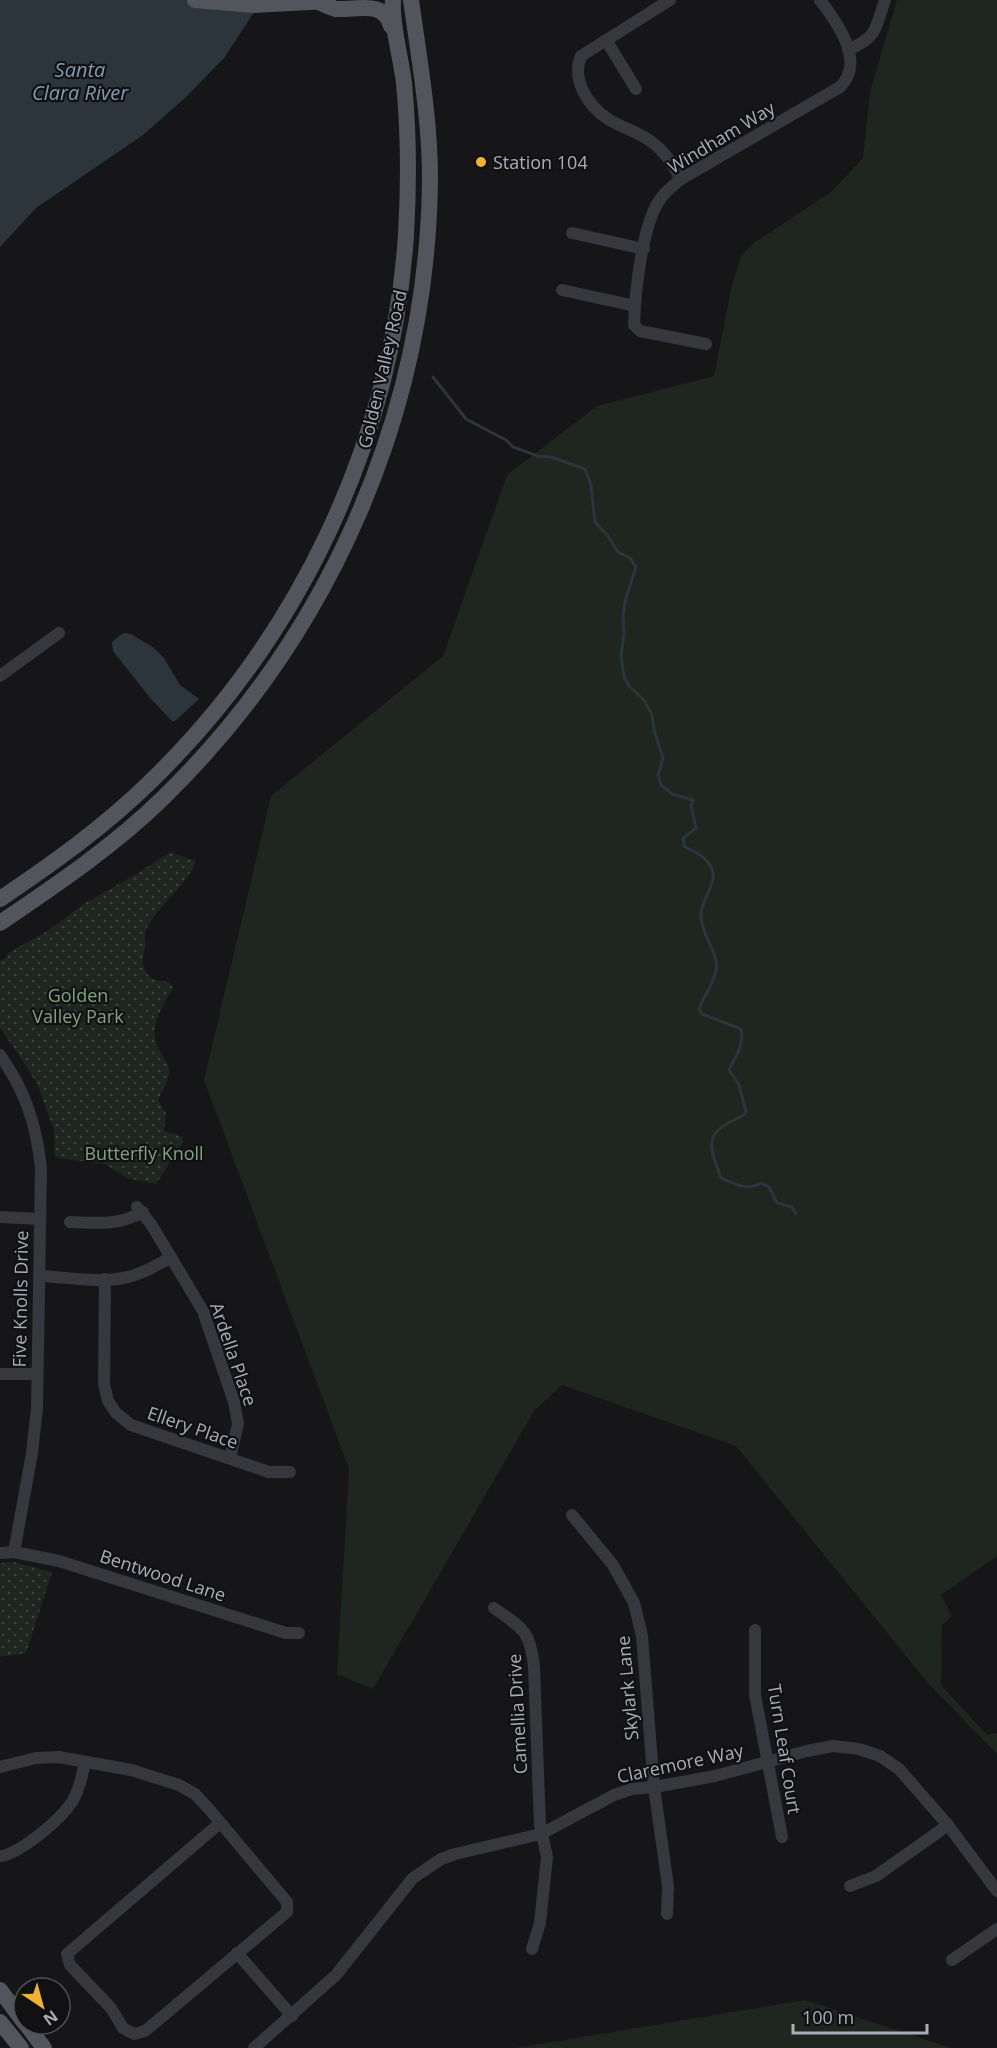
<svg xmlns="http://www.w3.org/2000/svg" width="997" height="2048" font-family="'Open Sans',sans-serif">
	<defs>
		<pattern id="park-dots" width="8" height="8" patternUnits="userSpaceOnUse" patternTransform="scale(1.5)"><rect width="8" height="8" fill="#1e261f"/><path d="M2 2h.1M6 6h.1" fill="none" stroke="#3c433d" stroke-width="1.8" stroke-linecap="round"/></pattern>
	</defs>
	<rect width="100%" height="100%" fill="#161618"/>
	<g fill="#1e261f">
		<polygon points="897,0 997,0 997,1556 941,1595 952,1616 942,1625 941,1685 987,1735 997,1733 997,1754 927,1682 736,1446 562,1385 534,1411 373,1689 337,1674 349,1469 204,1080 271,796 443,656 507,475 597,406 714,376 732,285 741,256 754,243 831,192 863,158 870,92"/>
		<polygon points="805,2000 951,2048 516,2048"/>
	</g>
	<g fill="url(#park-dots)">
		<path d="M170,852L196,861C190,882 156,907 146,930C143,936 147,942 145,948C141,961 142,974 156,980C161,981 165,981 170,983L173,988C161,1009 146,1029 161,1053C165,1059 171,1067 169,1074C168,1083 161,1092 158,1100L166,1113L164,1131L179,1135L183,1138V1142L156,1184L127,1178L105,1164L57,1158L55,1157L54,1130L38,1086L25,1064L0,1028V961L6,958L8,953L49,930L85,903L135,875Z"/>
		<polygon points="14,1562 52,1572 26,1653 0,1657 0,1563"/>
	</g>
	<g fill="#2c353c">
		<polygon points="0,0 262,0 224,58 186,97 143,135 36,208 0,247"/>
		<polygon points="125,633 131,634 154,648 164,658 180,685 199,699 175,721 172,721 151,699 113,651 112,642 120,635"/>
	</g>
	<g fill="none" stroke-linecap="round" stroke-linejoin="round">
		<path stroke="#2c353c" stroke-width="3" d="M433,377L466,419L506,440L513,447L538,456L551,457L585,469L591,485L595,522L608,536L618,552L630,558L636,567L625,601L623,617L624,634L621,656L624,677L629,686L644,700L652,715L654,730L663,758L658,775L661,785L672,794L693,800L691,806L696,828L683,838L684,846C690,850 698,853 704,858C727,878 699,897 701,918C702,936 720,955 716,971C713,985 704,995 699,1009L702,1014L741,1029C745,1043 735,1058 729,1070L739,1085L746,1112C742,1118 737,1118 730,1122C702,1136 712,1153 721,1178C734,1184 748,1191 761,1183L769,1187L777,1203L792,1207L796,1214"/>
		<g stroke="#37383d" stroke-width="12">
			<path d="M670,0L581,56C571,79 588,106 608,119C622,128 639,132 653,143C665,152 673,165 681,179"/>
			<polyline points="606,40 636,89"/>
			<path d="M848,50C878,37 875,29 885,0"/>
			<polyline points="572,233 644,249"/>
			<polyline points="562,290 635,306"/>
			<path d="M706,344L640,331L634,325C635,293 642,223 661,198C666,191 674,185 681,179L840,87C866,62 837,22 820,0"/>
			<polyline points="0,676 59,633"/>
			<path d="M0,1055C26,1092 36,1124 41,1168L37,1408L32,1453L14,1552"/>
			<polyline points="137,1207 151,1224 203,1311 234,1402 238,1424 230,1458"/>
			<polyline points="0,1217 40,1219"/>
			<path d="M70,1222C99,1223 117,1226 143,1212"/>
			<path d="M39,1276C66,1277 97,1283 123,1278C140,1275 155,1266 170,1258"/>
			<polyline points="105,1279 104,1384 108,1401 116,1413 131,1425 269,1472 290,1472"/>
			<polyline points="0,1374 37,1374"/>
			<polyline points="572,1515 613,1565 634,1603 642,1636 654,1787 668,1886 667,1914"/>
			<polyline points="0,1553 14,1552 59,1561 286,1633 299,1633"/>
			<path d="M494,1608C523,1629 530,1630 534,1667L540,1825L547,1857L540,1923L532,1949"/>
			<polyline points="755,1630 755,1695 782,1837"/>
			<polyline points="0,1767 36,1758 59,1757 131,1770 179,1785 195,1794 209,1809 287,1902 287,1912 145,2031 134,2034 123,2028 111,2008 70,1965 67,1954 220,1823"/>
			<path d="M2,1856C23,1851 60,1820 72,1802C79,1790 82,1776 85,1762"/>
			<polyline points="850,1886 876,1876 948,1825"/>
			<polyline points="237,1953 292,2016"/>
			<polyline points="952,1960 997,1929"/>
			<polyline points="254,2048 336,1975 413,1878 441,1859 455,1854 541,1834 614,1795 632,1789 654,1787 715,1776 807,1751 833,1746 859,1749 880,1756 899,1769 948,1825 997,1891"/>
		</g>
		<g stroke="#53555c" stroke-width="16">
			<polyline points="195,0 253,5 328,1"/>
			<path d="M318,2C324,4 330,8 336,9C359,10 384,0 391,26"/>
			<path d="M0,899C52,864 104,827 149,783C298,639 392,443 406,235C409,183 409,135 404,83C401,58 391,24 393,0"/>
			<path d="M0,923C56,885 114,846 163,798C330,635 428,412 430,178C430,119 419,58 411,0"/>
			<polyline points="0,1990 24,2022"/>
			<polyline points="0,2022 21,2048"/>
			<polyline points="26,2024 44,2048"/>
		</g>
	</g>
	<circle fill="#f2b134" stroke="#111113" stroke-width="2" cx="481" cy="162" r="6"/>
	<g text-anchor="middle" dominant-baseline="central" stroke-width="4.5" stroke-linejoin="round" paint-order="stroke">
		<g font-size="18" fill="#a8adb8" stroke="#111113">
			<text transform="translate(721 137) rotate(-31)">Windham Way</text>
			<text transform="translate(382 369) rotate(-77)">Golden Valley Road</text>
			<text transform="translate(20 1299) rotate(-89)">Five Knolls Drive</text>
			<text transform="translate(234 1354) rotate(71)">Ardella Place</text>
			<text transform="translate(193 1427) rotate(19)">Ellery Place</text>
			<text transform="translate(163 1575) rotate(18)">Bentwood Lane</text>
			<text transform="translate(627 1688) rotate(-95)">Skylark Lane</text>
			<text transform="translate(517 1714) rotate(-93)">Camellia Drive</text>
			<text transform="translate(785 1749) rotate(81)">Turn Leaf Court</text>
			<text transform="translate(680 1763) rotate(-12)">Claremore Way</text>
		</g>
		<g font-size="18" fill="#a8adb8" stroke="#111113" text-anchor="start">
			<text x="493" y="162">Station 104</text>
		</g>
		<g font-size="18" fill="#7fa381" stroke="#111113">
			<text x="78" y="995">Golden<tspan x="78" dy="21">Valley Park</tspan></text>
			<text x="144" y="1153">Butterfly Knoll</text>
		</g>
		<g font-size="20" font-style="italic" fill="#7f9bb3" stroke="#111113">
			<text x="80" y="69">Santa<tspan x="80" dy="23">Clara River</tspan></text>
		</g>
	</g>
	<g transform="translate(42 2006) rotate(144)"><circle r="28" fill="#111113" stroke="#4d4f55" stroke-width="1.5"/>
	<path d="M0-4.5L10 22L0 15L-10 22Z" fill="#f2b134"/>
	<text y="-9" font-size="16" font-weight="bold" text-anchor="middle" fill="#a8adb8">N</text>
	</g>
	<path d="M793 2024v9h134v-9" fill="none" stroke="#a8adb8" stroke-width="3"/>
	<text x="802" y="2024" font-size="18" fill="#a8adb8" stroke="#111113" stroke-width="4.5" paint-order="stroke">100 m</text>
</svg>
